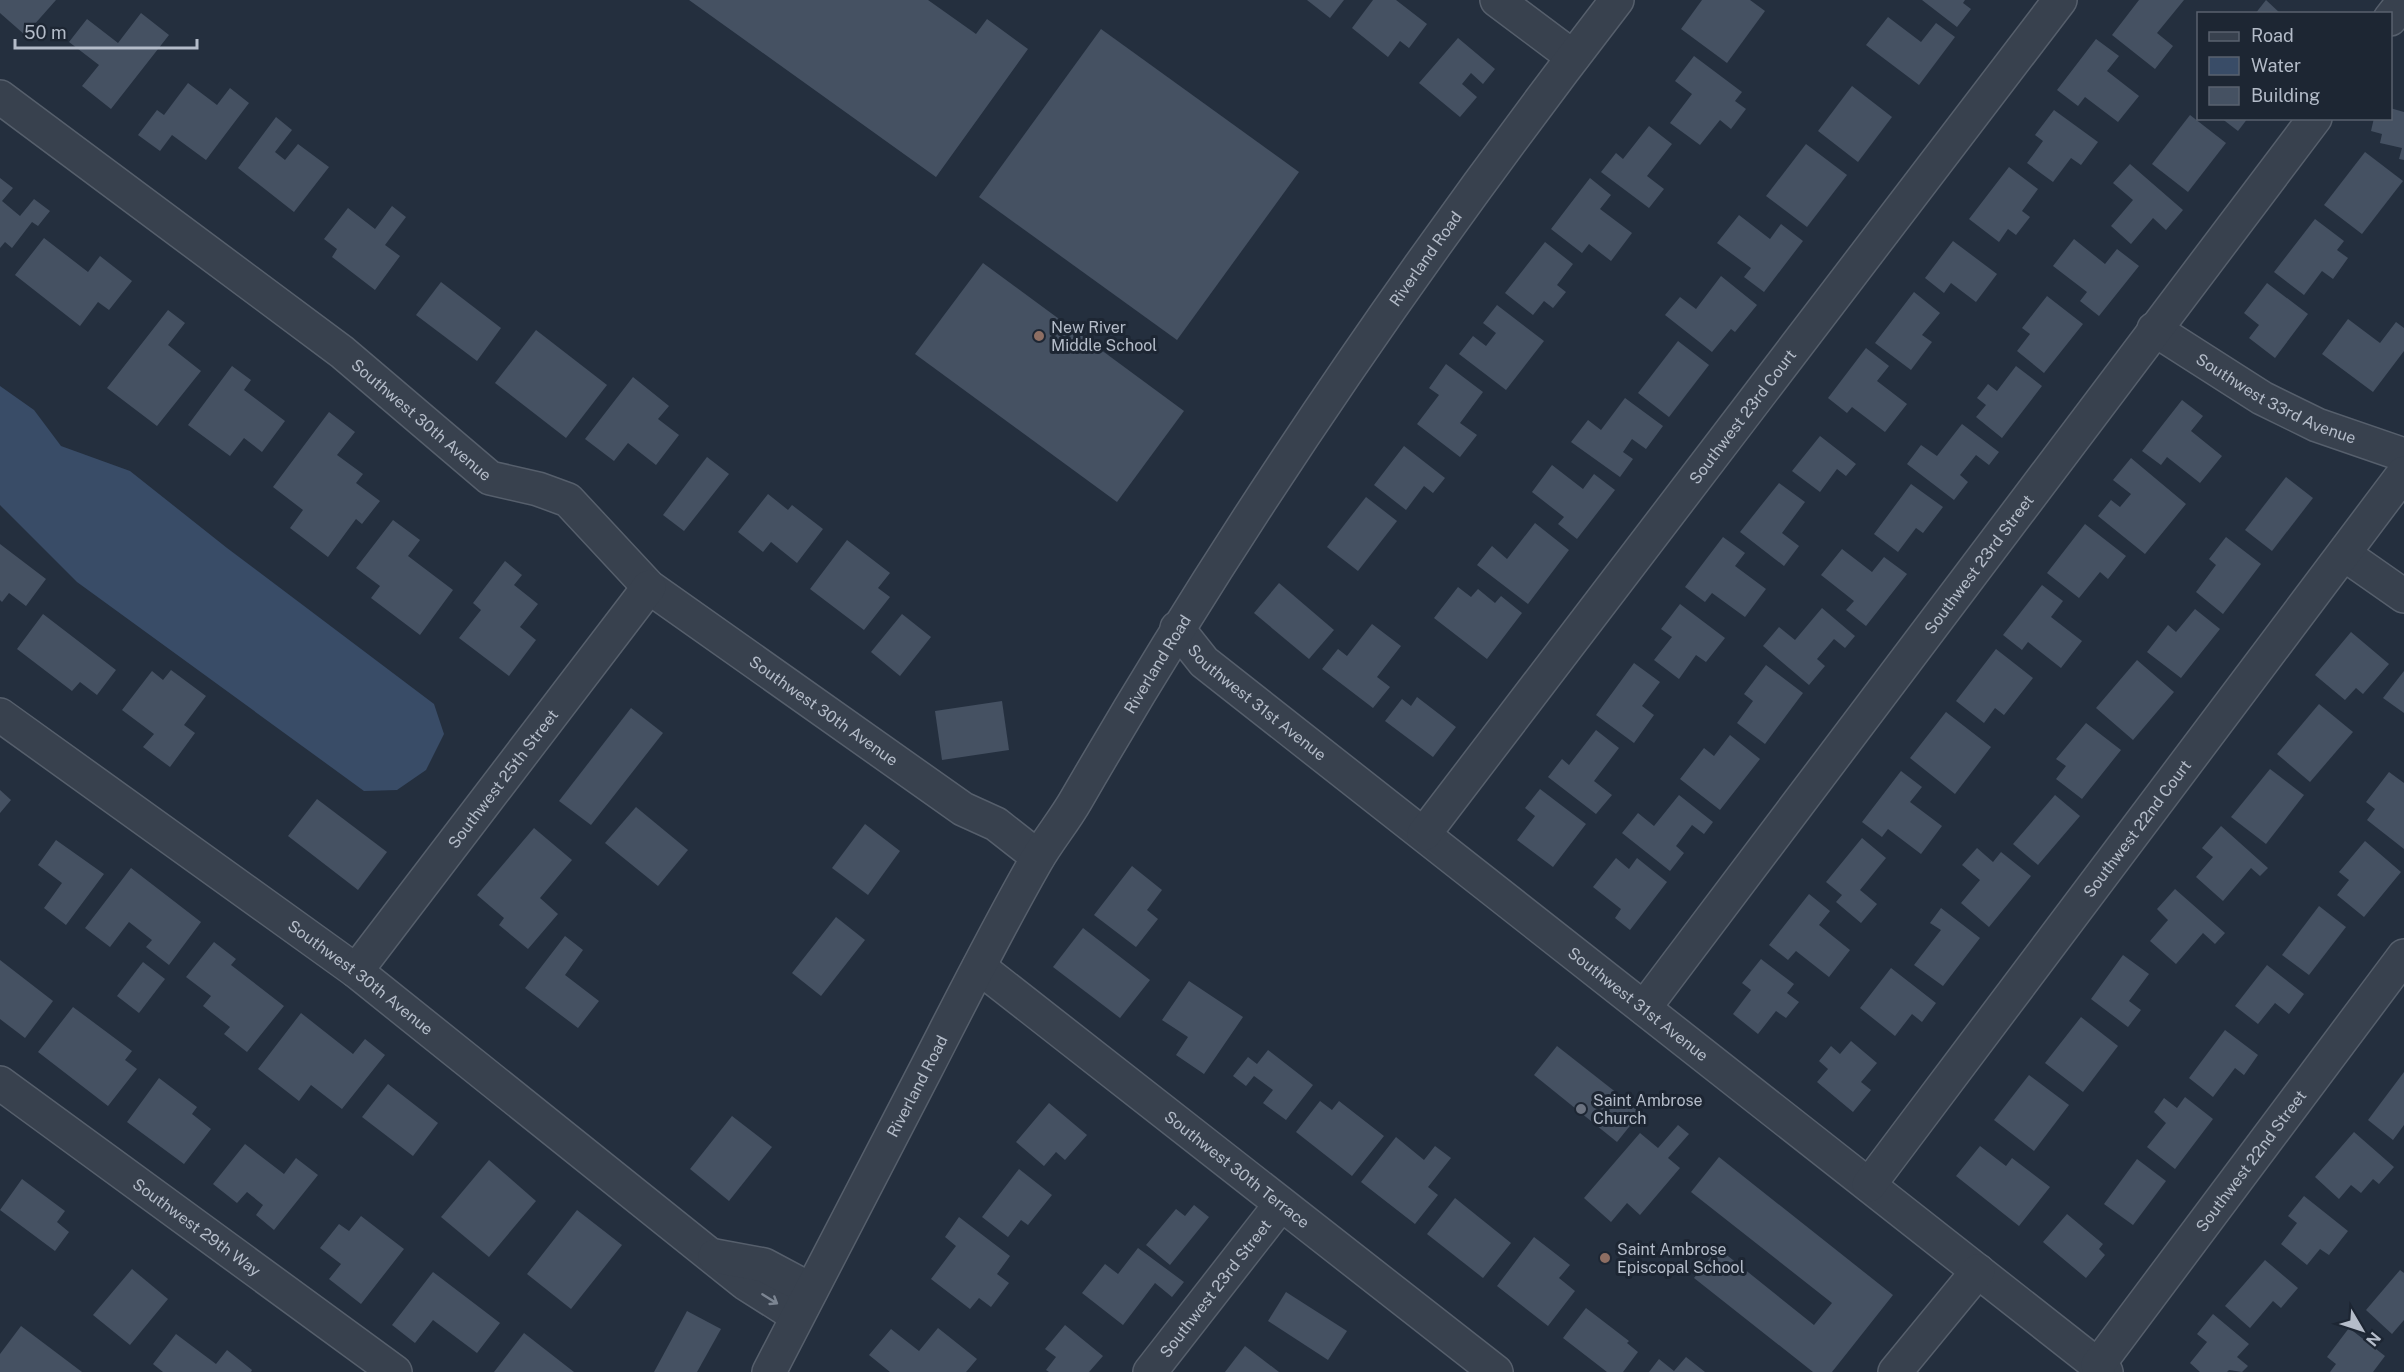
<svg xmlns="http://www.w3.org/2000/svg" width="2404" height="1372" font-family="'Public Sans',sans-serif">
	<rect width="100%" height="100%" fill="#242f3e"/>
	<polygon fill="#394c67" points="0,386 34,410 61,446 130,471 227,548 434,704 444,734 426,770 397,790 364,791 77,582 0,505"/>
	<g fill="#455162">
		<polygon points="0,0 56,0 25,35 0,13"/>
		<polygon points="689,0 928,0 976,34 987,19 1028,49 936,177"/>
		<polygon points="1307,0 1344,0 1330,18"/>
		<polygon points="1373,0 1396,0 1427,24 1409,48 1400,41 1388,57 1352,28"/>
		<polygon points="1702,0 1750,0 1765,11 1727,63 1681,29"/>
		<polygon points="1922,0 1965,0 1963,3 1971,9 1957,27"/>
		<polygon points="2139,0 2184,0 2157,33 2173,46 2155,69 2112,35"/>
		<polygon points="2266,0 2281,14 2255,14"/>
		<polygon points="141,13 169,35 111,109 82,86 99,65 69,42 87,19 118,43"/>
		<polygon points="1888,17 1921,42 1936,23 1955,37 1919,85 1866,45"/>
		<polygon points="1101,29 1299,172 1177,340 979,197"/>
		<polygon points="1458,38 1495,69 1483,84 1471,73 1462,84 1477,97 1460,117 1419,83"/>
		<polygon points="2096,39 2119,56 2107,71 2139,96 2118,122 2085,97 2078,106 2057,90"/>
		<polygon points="1694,56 1742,92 1735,101 1746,109 1731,129 1720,120 1700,145 1670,123 1692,94 1675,81"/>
		<polygon points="188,83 217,105 230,88 249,103 206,160 172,135 160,151 138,135 157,110 164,115"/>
		<polygon points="1852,86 1892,117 1858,162 1818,131"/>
		<polygon points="2390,108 2404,112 2404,160 2399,159 2402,148 2380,143 2382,134 2371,131 2374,118 2390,118"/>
		<polygon points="2054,110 2098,142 2081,165 2071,158 2053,182 2027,163 2043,141 2035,135"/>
		<polygon points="2190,115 2226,143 2188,192 2152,164"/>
		<polygon points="276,117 292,130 275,152 285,160 298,144 329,167 294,212 238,168"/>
		<polygon points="2221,118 2248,118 2238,131"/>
		<polygon points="1649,126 1672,144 1647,176 1664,189 1649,208 1601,172 1616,153 1623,159"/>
		<polygon points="1806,144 1847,175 1807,227 1766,196"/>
		<polygon points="2365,152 2403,181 2362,234 2324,205"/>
		<polygon points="2130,164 2183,210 2166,230 2153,218 2131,244 2111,226 2133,200 2113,183"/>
		<polygon points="2009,167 2038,189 2022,211 2030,217 2016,235 2008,229 1999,242 1969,219"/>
		<polygon points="0,178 13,188 2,201 20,216 34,199 50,211 38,226 32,222 12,248 5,242 0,248"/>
		<polygon points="1590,178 1611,195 1600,209 1632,233 1611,261 1589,244 1582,253 1551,229"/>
		<polygon points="392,206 406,217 385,245 400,256 375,290 332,257 337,249 324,239 348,208 375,229"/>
		<polygon points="1739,215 1770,239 1781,224 1803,241 1764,292 1744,277 1751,268 1717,243"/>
		<polygon points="2315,219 2344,241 2337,250 2348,258 2333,279 2322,271 2304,295 2274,272"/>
		<polygon points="44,238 88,272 100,256 132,281 109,310 98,302 80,326 15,275"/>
		<polygon points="2074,239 2105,264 2117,249 2139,266 2099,316 2080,301 2087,292 2053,266"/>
		<polygon points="1953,241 1997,274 1976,302 1951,283 1944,293 1925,278"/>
		<polygon points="1545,242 1573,264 1557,285 1566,292 1553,308 1544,301 1533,315 1505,293"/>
		<polygon points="983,263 1184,411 1117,502 915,354"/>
		<polygon points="1721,276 1757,305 1735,332 1731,329 1712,352 1665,315 1680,297 1696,309"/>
		<polygon points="441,282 501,328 477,361 416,315"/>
		<polygon points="2267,283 2308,314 2275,358 2249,338 2259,325 2244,313"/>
		<polygon points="1914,292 1940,313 1922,335 1932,342 1911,370 1875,343"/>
		<polygon points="2047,296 2083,324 2044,373 2017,351 2030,334 2022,328"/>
		<polygon points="1497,305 1544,341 1506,390 1459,354 1473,336 1486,346 1496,333 1483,323"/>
		<polygon points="168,310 185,323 168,345 201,371 157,426 107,388"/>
		<polygon points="2348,319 2380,343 2396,322 2404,328 2404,351 2373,392 2322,354"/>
		<polygon points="536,330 607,385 566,438 495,383"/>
		<polygon points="1678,341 1709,365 1669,417 1638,393"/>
		<polygon points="1866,348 1889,366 1877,381 1907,404 1885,432 1852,407 1847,413 1828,398"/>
		<polygon points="1446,364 1483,392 1460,423 1477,435 1460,457 1417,424 1439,395 1429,388"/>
		<polygon points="232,366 251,380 244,390 285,421 262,452 244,438 230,456 188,425"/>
		<polygon points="2016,366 2042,386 2002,438 1976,417 1986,405 1977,398 1988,384 1997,391"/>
		<polygon points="633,377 669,406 658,419 679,435 656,465 628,443 614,461 585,439"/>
		<polygon points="1625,398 1663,426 1646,449 1632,439 1623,452 1633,459 1620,477 1571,442 1588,420 1601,430"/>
		<polygon points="2182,400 2203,416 2191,431 2222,456 2200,483 2167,457 2161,465 2142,451"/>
		<polygon points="329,412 355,432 337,455 363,474 356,483 380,501 362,524 356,519 328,557 290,528 303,510 273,487"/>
		<polygon points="1962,424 1999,452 1989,465 1976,455 1960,475 1968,482 1954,500 1907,464 1921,445 1937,456"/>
		<polygon points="1820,436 1856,464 1846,476 1837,469 1820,492 1792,471"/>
		<polygon points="1404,446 1445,478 1433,493 1424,486 1406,510 1374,485"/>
		<polygon points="707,457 729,474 684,531 663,515"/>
		<polygon points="2131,458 2186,504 2145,554 2098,516 2111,500 2120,507 2131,494 2113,480"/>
		<polygon points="1552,465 1583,489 1594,474 1615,490 1577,539 1558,524 1564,517 1532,492"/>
		<polygon points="2286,477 2313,498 2272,551 2245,530"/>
		<polygon points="1779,483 1805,502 1782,533 1799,546 1784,566 1740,532"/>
		<polygon points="1911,484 1943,507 1923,533 1916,528 1898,552 1874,534"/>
		<polygon points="768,494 788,510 792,505 823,529 797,563 771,542 763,552 738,532"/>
		<polygon points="1366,497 1397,521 1358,571 1327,547"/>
		<polygon points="393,520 420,540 408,556 453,590 420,635 371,598 380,586 356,568"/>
		<polygon points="1535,523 1569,550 1528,604 1477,565 1492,546 1507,559"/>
		<polygon points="2085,524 2126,556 2108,579 2100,572 2079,598 2047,573"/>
		<polygon points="1723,537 1745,553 1735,566 1766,589 1745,617 1712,593 1705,602 1685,587"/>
		<polygon points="2226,537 2261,564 2223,614 2196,592 2216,565 2209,559"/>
		<polygon points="847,540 890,573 878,588 890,597 864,630 810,589"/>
		<polygon points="0,544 46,579 26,606 9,593 2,602 0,600"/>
		<polygon points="1842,549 1872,572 1884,557 1907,574 1866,626 1846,610 1854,601 1821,575"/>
		<polygon points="505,561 522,575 514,585 538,604 520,627 536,640 509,676 459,638 481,610 473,603"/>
		<polygon points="1279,583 1334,630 1309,659 1254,613"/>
		<polygon points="2042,585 2063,601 2051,617 2082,641 2061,668 2028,642 2022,650 2003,635"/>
		<polygon points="1458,587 1471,597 1478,589 1495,603 1501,596 1522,613 1487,659 1434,618"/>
		<polygon points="1680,604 1725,638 1706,662 1696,655 1679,679 1654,660 1672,637 1661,629"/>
		<polygon points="1822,608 1855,636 1845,648 1834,639 1817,659 1825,666 1809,685 1763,646 1779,627 1795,640"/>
		<polygon points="2195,609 2220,629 2181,678 2147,652 2168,625 2176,632"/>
		<polygon points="43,614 116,670 97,695 80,682 72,691 17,649"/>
		<polygon points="902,614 931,637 900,676 871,652"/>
		<polygon points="1372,624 1401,646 1377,677 1390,687 1373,708 1322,669 1338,649 1347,656"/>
		<polygon points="2351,632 2389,664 2363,694 2356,688 2345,700 2315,675"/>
		<polygon points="1996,649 2033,678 2004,715 1995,708 1984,723 1956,701"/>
		<polygon points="2137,660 2174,692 2133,740 2096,708"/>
		<polygon points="1634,663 1660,682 1642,706 1654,715 1634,743 1596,715"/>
		<polygon points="1766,665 1803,693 1765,744 1737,723 1753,701 1744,694"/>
		<polygon points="171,670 206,696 184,725 195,733 170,767 143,747 154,734 122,710 152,671 163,680"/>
		<polygon points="2404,671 2404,713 2383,698"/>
		<polygon points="1417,697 1456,727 1433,757 1385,721 1402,699 1411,706"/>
		<polygon points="1002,701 1009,750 942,760 935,711"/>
		<polygon points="2319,704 2353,732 2310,782 2277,754"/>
		<polygon points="631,708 663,733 591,825 559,801"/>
		<polygon points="1946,712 1991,747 1955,794 1910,758"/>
		<polygon points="2086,723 2121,750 2082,799 2056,779 2066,766 2056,759"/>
		<polygon points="1596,730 1619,748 1594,781 1612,795 1596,814 1548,777 1562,759 1569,765"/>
		<polygon points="1730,735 1760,759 1720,810 1680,779 1704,748 1714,756"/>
		<polygon points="2270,769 2304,795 2266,844 2231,817"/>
		<polygon points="1901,771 1922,787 1910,802 1942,826 1921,854 1888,829 1882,837 1862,822"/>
		<polygon points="2389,772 2404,783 2404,849 2367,820 2375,809 2366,802"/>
		<polygon points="1540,789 1586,824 1553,867 1517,840 1535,816 1525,808"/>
		<polygon points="0,790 11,800 0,813"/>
		<polygon points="1679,795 1713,822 1704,834 1692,825 1676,846 1684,853 1670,871 1622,833 1638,813 1654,826"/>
		<polygon points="2055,795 2080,816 2038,865 2013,844"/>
		<polygon points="317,799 387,852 358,890 288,836"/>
		<polygon points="636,807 688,850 658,886 605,843"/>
		<polygon points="865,824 900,851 868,895 832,868"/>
		<polygon points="2221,826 2268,868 2260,876 2251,868 2223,901 2196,877 2213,857 2202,848"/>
		<polygon points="534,828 572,860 540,898 558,914 528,949 499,925 504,918 477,895"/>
		<polygon points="1862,838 1886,858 1860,890 1877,904 1861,923 1836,902 1842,895 1826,882"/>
		<polygon points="56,840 104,874 66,925 44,908 62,883 38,865"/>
		<polygon points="2365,841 2401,872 2364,917 2337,895 2349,880 2339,872"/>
		<polygon points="1977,848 1993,862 2001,852 2031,876 1989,927 1961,903 1980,880 1962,865"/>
		<polygon points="1616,858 1629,869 1637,858 1667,882 1630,930 1615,918 1621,909 1593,887"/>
		<polygon points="1132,866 1162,890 1147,910 1158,919 1136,947 1094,915"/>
		<polygon points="131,868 201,922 169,965 146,947 152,940 129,922 110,947 85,928"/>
		<polygon points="2175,889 2225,933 2215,944 2203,933 2176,964 2150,941 2168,920 2157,909"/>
		<polygon points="1809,894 1830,911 1819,925 1850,950 1829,977 1796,951 1788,960 1769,945"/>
		<polygon points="2319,906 2346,927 2309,975 2282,955"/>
		<polygon points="1941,908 1980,938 1943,986 1914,965 1941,930 1930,923"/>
		<polygon points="836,917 865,940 821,996 792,973"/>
		<polygon points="1083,928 1150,980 1120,1018 1053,967"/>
		<polygon points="565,936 583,950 565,975 599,1001 578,1028 525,988"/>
		<polygon points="214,942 236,959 231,965 284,1006 247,1052 224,1034 230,1027 203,1006 211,996 186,977"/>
		<polygon points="2123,955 2149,974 2129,1001 2141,1010 2128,1027 2091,999"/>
		<polygon points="1761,959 1794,984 1787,993 1799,1002 1786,1018 1776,1011 1758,1034 1733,1014 1751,990 1742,983"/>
		<polygon points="0,960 53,1001 25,1038 0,1019"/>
		<polygon points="143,962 165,979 139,1013 117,996"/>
		<polygon points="2267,965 2304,994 2289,1014 2275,1003 2258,1024 2235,1006"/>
		<polygon points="1891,968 1936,1003 1922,1022 1912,1014 1895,1036 1860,1008"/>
		<polygon points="1189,981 1243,1017 1204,1074 1176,1055 1188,1037 1162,1020"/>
		<polygon points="73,1007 132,1051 125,1060 137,1069 108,1106 38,1052"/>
		<polygon points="301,1013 353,1054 365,1039 385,1055 342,1109 311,1085 299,1101 258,1069"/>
		<polygon points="2081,1017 2118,1046 2083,1092 2045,1063"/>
		<polygon points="2225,1030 2258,1055 2244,1075 2235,1068 2213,1097 2189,1078"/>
		<polygon points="1851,1041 1877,1063 1861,1082 1871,1090 1853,1112 1817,1082 1828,1069 1819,1061 1831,1046 1840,1054"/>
		<polygon points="1557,1046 1641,1112 1617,1142 1534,1075"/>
		<polygon points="1268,1050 1313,1085 1286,1120 1263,1103 1273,1090 1254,1076 1246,1086 1233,1076 1248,1057 1257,1064"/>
		<polygon points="2404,1072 2404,1125 2393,1140 2368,1120"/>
		<polygon points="2029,1075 2069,1105 2034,1151 1994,1120"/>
		<polygon points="159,1078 197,1107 192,1114 211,1129 184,1164 127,1122"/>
		<polygon points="388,1084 438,1123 413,1156 362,1117"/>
		<polygon points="2185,1097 2213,1119 2175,1169 2147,1147 2166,1123 2154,1112 2164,1098 2177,1108"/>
		<polygon points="1320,1101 1332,1110 1339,1101 1384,1136 1352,1176 1296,1132"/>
		<polygon points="1049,1103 1087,1135 1065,1160 1056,1152 1044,1166 1016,1142"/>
		<polygon points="732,1116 772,1147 729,1201 690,1169"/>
		<polygon points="1678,1125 1689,1134 1668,1158 1680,1168 1640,1215 1627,1203 1611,1222 1584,1198 1640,1133 1658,1148"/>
		<polygon points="2354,1132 2394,1167 2379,1184 2373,1179 2361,1193 2351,1185 2339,1199 2315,1177"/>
		<polygon points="1396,1137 1424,1160 1435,1146 1451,1158 1428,1187 1438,1195 1415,1224 1361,1182"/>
		<polygon points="245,1144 284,1174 296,1158 318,1175 274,1230 256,1215 263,1205 247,1192 237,1203 213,1184"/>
		<polygon points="1980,1146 2006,1166 2012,1158 2050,1187 2019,1226 1956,1176"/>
		<polygon points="1719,1157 1893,1295 1832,1372 1813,1372 1694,1278 1718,1248 1814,1325 1832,1303 1691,1192"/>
		<polygon points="2137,1159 2166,1181 2133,1225 2104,1204"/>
		<polygon points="489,1160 536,1201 489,1257 441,1217"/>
		<polygon points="1019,1169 1052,1195 1028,1225 1021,1220 1008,1237 982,1217"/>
		<polygon points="22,1179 65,1211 57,1222 69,1232 55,1251 0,1210"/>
		<polygon points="2304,1196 2348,1231 2329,1255 2320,1249 2307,1265 2281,1244 2297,1223 2288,1216"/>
		<polygon points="1455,1198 1511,1243 1483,1278 1427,1234"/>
		<polygon points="1194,1205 1209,1217 1170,1265 1146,1245 1176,1209 1185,1216"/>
		<polygon points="577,1210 622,1245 571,1309 527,1274"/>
		<polygon points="2067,1214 2103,1244 2099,1249 2105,1255 2086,1278 2043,1242"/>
		<polygon points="361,1216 404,1249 361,1304 329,1279 341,1264 320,1248 339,1224 349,1231"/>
		<polygon points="959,1217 1010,1256 997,1274 1009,1283 991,1307 979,1298 970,1309 931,1279 956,1246 945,1237"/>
		<polygon points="1534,1237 1570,1265 1559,1278 1575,1291 1548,1326 1497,1286"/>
		<polygon points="1138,1248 1184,1282 1172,1297 1155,1283 1123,1325 1082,1293 1105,1264 1118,1274"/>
		<polygon points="2265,1260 2298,1288 2281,1308 2273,1301 2250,1328 2225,1306"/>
		<polygon points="132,1269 168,1299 130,1345 93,1315"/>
		<polygon points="2400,1270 2404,1273 2404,1320 2392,1334 2366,1310"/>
		<polygon points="433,1272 500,1323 477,1353 433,1320 415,1343 392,1325"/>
		<polygon points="1286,1292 1347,1331 1328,1360 1268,1321"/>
		<polygon points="1586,1308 1629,1341 1627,1343 1638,1352 1623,1372 1607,1372 1563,1338"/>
		<polygon points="687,1311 721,1329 697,1372 654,1372"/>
		<polygon points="2213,1314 2249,1344 2237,1357 2248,1366 2242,1372 2229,1370 2227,1372 2200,1372 2190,1363 2207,1342 2197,1334"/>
		<polygon points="1065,1325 1103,1356 1089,1372 1049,1372 1046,1370 1056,1357 1045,1349"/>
		<polygon points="21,1326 82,1372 0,1372 0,1354"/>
		<polygon points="938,1328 977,1359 966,1372 890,1372 869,1355 891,1329 919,1351"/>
		<polygon points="2349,1328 2385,1356 2373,1372 2330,1372 2336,1364 2327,1357"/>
		<polygon points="524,1333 574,1372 494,1372"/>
		<polygon points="176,1334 216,1364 227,1350 252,1370 251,1372 163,1372 153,1364"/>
		<polygon points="1245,1346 1279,1372 1225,1372"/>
		<polygon points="1686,1357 1705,1372 1649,1372 1659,1359 1674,1371"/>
	</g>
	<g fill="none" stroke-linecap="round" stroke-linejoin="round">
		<g stroke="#565f6c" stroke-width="36">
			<g id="minor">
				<polyline points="1497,0 1573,57"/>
				<polyline points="2390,19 2404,1"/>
				<path id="s1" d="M0,97L342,352L490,478L538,489L568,500L649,587L963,809L996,824L1038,857"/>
				<path id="s2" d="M2154,329L2262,398L2317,425L2404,455"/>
				<polyline points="2344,554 2404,596"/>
				<path id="s3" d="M1177,628L1204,662L2106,1372"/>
				<path id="s4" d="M0,715L356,971L745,1283L797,1316"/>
				<path id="s5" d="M1424,834L2060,0"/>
				<path id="s6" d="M979,967L1496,1372"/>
				<path id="s7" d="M356,971L649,587"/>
				<path id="s8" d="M1644,1008L2315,118"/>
				<path id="s9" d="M0,1083L395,1372"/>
				<path id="s10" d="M1869,1185L2404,473"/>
				<polyline points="715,1256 764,1265 811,1290"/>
				<path id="s11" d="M2098,1365L2404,956"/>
				<path id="s12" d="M769,1372C821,1271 873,1170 926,1069C962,999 997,929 1036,861C1048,840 1064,821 1076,800C1238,520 1420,255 1617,0"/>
				<path id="s13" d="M1150,1372L1281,1204"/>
				<polyline points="1895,1372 1978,1271"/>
			</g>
		</g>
		<use href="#minor" stroke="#38414e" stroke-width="33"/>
	</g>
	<defs><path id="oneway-shaft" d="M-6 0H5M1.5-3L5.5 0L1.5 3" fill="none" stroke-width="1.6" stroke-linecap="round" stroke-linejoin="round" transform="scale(1.5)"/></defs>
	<use stroke="#7c8592" href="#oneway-shaft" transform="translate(770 1299) rotate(32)"/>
	<g fill="#8d6e63" stroke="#1d2633" stroke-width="2">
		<circle cx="1039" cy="336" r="6"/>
		<circle cx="1605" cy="1258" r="6"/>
	</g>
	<circle fill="#6b7280" stroke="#1d2633" stroke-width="2" cx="1581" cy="1109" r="6"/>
	<g text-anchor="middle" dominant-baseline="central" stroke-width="6" stroke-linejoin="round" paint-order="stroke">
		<g font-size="16" fill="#b4bcc9" stroke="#1d2633">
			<text stroke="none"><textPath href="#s12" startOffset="1294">Riverland Road</textPath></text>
			<text stroke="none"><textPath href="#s2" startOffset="141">Southwest 33rd Avenue</textPath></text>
			<text stroke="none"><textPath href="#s5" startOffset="525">Southwest 23rd Court</textPath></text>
			<text stroke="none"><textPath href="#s1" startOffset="531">Southwest 30th Avenue</textPath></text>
			<text stroke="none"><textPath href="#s8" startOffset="556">Southwest 23rd Street</textPath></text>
			<text stroke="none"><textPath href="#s12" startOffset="808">Riverland Road</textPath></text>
			<text stroke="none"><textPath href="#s3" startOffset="110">Southwest 31st Avenue</textPath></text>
			<text stroke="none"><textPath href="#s1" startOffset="1035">Southwest 30th Avenue</textPath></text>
			<text stroke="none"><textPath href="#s7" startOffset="242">Southwest 25th Street</textPath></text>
			<text stroke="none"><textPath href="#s10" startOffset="446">Southwest 22nd Court</textPath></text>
			<text stroke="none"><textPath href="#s4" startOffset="446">Southwest 30th Avenue</textPath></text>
			<text stroke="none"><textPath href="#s3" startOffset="596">Southwest 31st Avenue</textPath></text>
			<text stroke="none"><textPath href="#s12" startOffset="322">Riverland Road</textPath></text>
			<text stroke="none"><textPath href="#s11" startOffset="255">Southwest 22nd Street</textPath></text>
			<text stroke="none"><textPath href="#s6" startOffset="328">Southwest 30th Terrace</textPath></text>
			<text stroke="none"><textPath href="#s9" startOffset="244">Southwest 29th Way</textPath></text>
			<text stroke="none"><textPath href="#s13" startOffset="106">Southwest 23rd Street</textPath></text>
		</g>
		<g font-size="16" fill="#b4bcc9" stroke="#1d2633" text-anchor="start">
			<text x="1051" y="327">New River<tspan x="1051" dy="18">Middle School</tspan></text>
			<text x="1593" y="1100">Saint Ambrose<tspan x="1593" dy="18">Church</tspan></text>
			<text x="1617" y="1249">Saint Ambrose<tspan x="1617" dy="18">Episcopal School</tspan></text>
		</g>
	</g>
	<rect x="2197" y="12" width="195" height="108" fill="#1d2633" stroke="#59626f" stroke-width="1.5"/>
	<rect x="2209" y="32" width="30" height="9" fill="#38414e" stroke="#59626f" stroke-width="1.5"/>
	<text x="2251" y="42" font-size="18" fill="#b4bcc9">Road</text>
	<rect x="2209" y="57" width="30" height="18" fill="#394c67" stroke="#59626f" stroke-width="1.5"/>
	<text x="2251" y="72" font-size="18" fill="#b4bcc9">Water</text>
	<rect x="2209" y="87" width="30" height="18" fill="#455162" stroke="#59626f" stroke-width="1.5"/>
	<text x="2251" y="102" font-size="18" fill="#b4bcc9">Building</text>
	<g transform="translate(2362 1330) rotate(129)" stroke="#1d2633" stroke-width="4.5" paint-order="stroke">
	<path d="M0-4.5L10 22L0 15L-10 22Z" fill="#b4bcc9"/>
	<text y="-9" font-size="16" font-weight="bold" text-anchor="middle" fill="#b4bcc9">N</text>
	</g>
	<path d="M15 39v9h182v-9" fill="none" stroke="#b4bcc9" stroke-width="3"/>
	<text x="24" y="39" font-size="18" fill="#b4bcc9" stroke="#1d2633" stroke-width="4.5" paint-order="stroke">50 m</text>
</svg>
